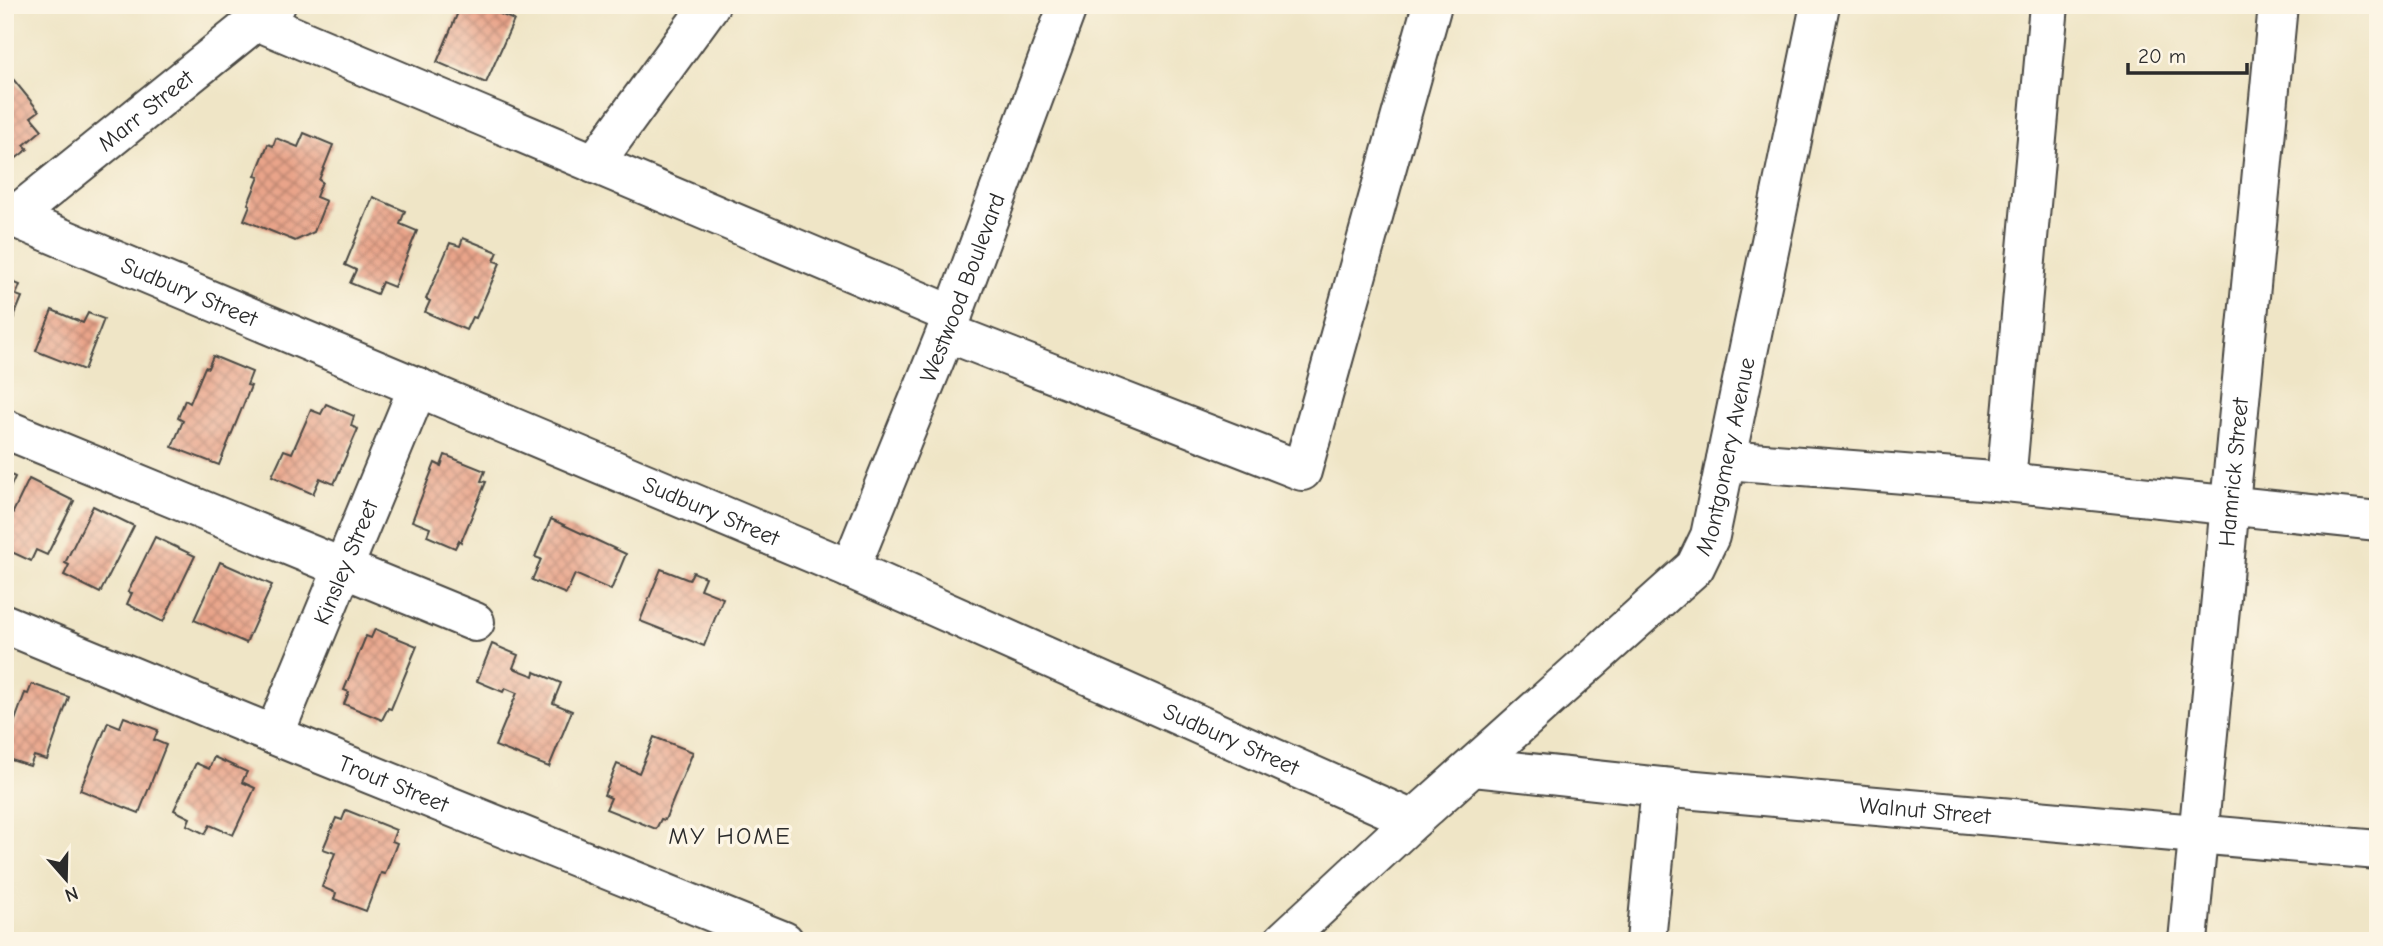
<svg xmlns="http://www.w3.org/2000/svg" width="2383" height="946" font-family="'Comic Neue',sans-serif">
	<defs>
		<pattern id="building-cross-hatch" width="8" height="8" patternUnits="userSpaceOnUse" patternTransform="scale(1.75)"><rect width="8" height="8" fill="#e9a48a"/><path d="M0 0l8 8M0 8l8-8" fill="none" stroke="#bd8671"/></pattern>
	</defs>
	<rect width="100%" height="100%" fill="#fcf5e5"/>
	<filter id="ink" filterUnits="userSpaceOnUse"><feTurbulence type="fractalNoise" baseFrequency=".0143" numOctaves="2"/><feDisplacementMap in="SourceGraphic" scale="14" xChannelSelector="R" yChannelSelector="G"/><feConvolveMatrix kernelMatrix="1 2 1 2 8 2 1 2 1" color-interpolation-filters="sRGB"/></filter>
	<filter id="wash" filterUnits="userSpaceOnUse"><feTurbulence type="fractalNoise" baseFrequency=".00686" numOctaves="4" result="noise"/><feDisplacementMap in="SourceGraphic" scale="28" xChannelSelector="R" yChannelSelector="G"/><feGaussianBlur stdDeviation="1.57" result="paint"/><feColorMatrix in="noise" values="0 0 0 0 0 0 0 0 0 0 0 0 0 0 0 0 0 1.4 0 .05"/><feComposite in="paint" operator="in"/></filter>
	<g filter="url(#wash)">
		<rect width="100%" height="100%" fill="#efe5c6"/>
		<g id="blocks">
			<g fill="url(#building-cross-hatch)">
				<polygon points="461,5 480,5 514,20 486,83 437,62"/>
				<polygon points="13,79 39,111 31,117 42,130 24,145 28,149 5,167 5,86"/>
				<polygon points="304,133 333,145 319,180 322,182 316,197 326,201 314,232 295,241 244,220 250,205 248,204 259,177 255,176 268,144 273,146 276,138 298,147"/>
				<polygon points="373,197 405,211 400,224 417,231 394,287 382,282 377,294 350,283 356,270 345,265"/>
				<polygon points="463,238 498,252 494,261 500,263 476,318 472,317 466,330 425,312 430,301 426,299 450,243 460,246"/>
				<polygon points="5,279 20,285 16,295 22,297 5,339"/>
				<polygon points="52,310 83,323 88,313 104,319 84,370 36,351"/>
				<polygon points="213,356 252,372 247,385 251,386 219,465 172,447 183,421 178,418 185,400 190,403 205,367 208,368"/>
				<polygon points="326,404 354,416 351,426 358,429 334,484 320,478 313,494 272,476 284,450 292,453 311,410 321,414"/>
				<polygon points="445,455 485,471 481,481 486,482 461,542 459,540 455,548 427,536 430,528 412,521 435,463 441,466"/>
				<polygon points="5,472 15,477 5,499"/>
				<polygon points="29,479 74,501 47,555 36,550 31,561 5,549 7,538 5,538 5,529"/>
				<polygon points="93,506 134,526 100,593 64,575 69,565 65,563"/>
				<polygon points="551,519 626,554 611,590 575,574 566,594 532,580 541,559 535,557"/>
				<polygon points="155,537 195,556 163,622 127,604 132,593 128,592"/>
				<polygon points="220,562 272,585 246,643 194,620"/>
				<polygon points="661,569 689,580 693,572 705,577 700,589 723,598 704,646 640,621"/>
				<polygon points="375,629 417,646 391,709 388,708 382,720 344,704 349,692 344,690 366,636 371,638"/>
				<polygon points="492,644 518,655 513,668 534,676 535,672 561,683 553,703 572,711 549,767 495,746 517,693 505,688 503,692 477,681"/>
				<polygon points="32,684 69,697 47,760 34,756 30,766 5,758 5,754 8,746 6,745 25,693 28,694"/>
				<polygon points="124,717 158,730 154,740 166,745 139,813 80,790 108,722 120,727"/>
				<polygon points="654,737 693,752 665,820 661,819 656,829 606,809 611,798 604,795 617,764 639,773"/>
				<polygon points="214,757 247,772 242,782 255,788 233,835 210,825 205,834 187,825 190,818 174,810 196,763 209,769"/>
				<polygon points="346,810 396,830 392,841 397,843 385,874 381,873 366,911 334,899 336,893 322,887 335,853 323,849 336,818 342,820"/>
			</g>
		</g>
	</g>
	<g filter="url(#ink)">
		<use href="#blocks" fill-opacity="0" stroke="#484742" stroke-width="2"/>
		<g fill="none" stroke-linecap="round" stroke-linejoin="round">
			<g stroke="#484742" stroke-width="42">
				<g id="minor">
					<polyline points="257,21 953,315"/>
					<polyline points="594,164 710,5"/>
					<path id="s1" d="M5,214L850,569L1413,820"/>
					<path id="s2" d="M13,217L276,5"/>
					<polyline points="946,332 1302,471 1432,5"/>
					<polyline points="5,429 475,622"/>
					<polyline points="1726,460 2006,482 2378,521"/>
					<polyline points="2006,482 2049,5"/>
					<path id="s3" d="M850,569L953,315L1068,5"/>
					<path id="s4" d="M5,624L298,745L784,941"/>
					<path id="s5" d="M274,735L418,387"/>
					<path id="s6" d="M1474,767L1661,787L2378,850"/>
					<path id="s7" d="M1283,941L1413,820L1695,567L1710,536L1820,5"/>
					<polyline points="1646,941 1661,787"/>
					<path id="s8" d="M2188,941L2278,5"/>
				</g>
			</g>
			<use href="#minor" stroke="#fff" stroke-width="38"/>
		</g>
	</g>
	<g text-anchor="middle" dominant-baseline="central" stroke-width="7" stroke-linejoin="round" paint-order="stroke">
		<g font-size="23" fill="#2b2b2b" stroke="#fcf5e5">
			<text stroke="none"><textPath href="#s2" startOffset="170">Marr Street</textPath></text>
			<text stroke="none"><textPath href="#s3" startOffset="303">Westwood Boulevard</textPath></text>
			<text stroke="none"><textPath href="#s1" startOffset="200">Sudbury Street</textPath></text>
			<text stroke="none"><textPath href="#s7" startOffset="672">Montgomery Avenue</textPath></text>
			<text stroke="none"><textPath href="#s8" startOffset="471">Hamrick Street</textPath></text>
			<text stroke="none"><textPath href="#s1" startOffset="766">Sudbury Street</textPath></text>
			<text stroke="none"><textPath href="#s5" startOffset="187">Kinsley Street</textPath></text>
			<text stroke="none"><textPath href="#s1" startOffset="1334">Sudbury Street</textPath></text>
			<text stroke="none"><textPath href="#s4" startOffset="420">Trout Street</textPath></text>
			<text stroke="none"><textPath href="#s6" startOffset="453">Walnut Street</textPath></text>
		</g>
		<g font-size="24" letter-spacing="2" fill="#2b2b2b" stroke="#fcf5e5">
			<text x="730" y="836">MY HOME</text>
		</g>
	</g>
	<rect width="2383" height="946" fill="none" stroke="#fcf5e5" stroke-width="28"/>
	<g transform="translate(66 879) rotate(160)" stroke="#fcf5e5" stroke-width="5" paint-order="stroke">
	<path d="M0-5L12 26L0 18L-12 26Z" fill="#2b2b2b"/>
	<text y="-10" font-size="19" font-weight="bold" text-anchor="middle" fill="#2b2b2b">N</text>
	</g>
	<path d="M2128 63v10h119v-10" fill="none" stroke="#2b2b2b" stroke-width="3.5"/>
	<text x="2138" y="63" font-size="21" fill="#2b2b2b" stroke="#fcf5e5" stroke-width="5" paint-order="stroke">20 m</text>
</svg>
